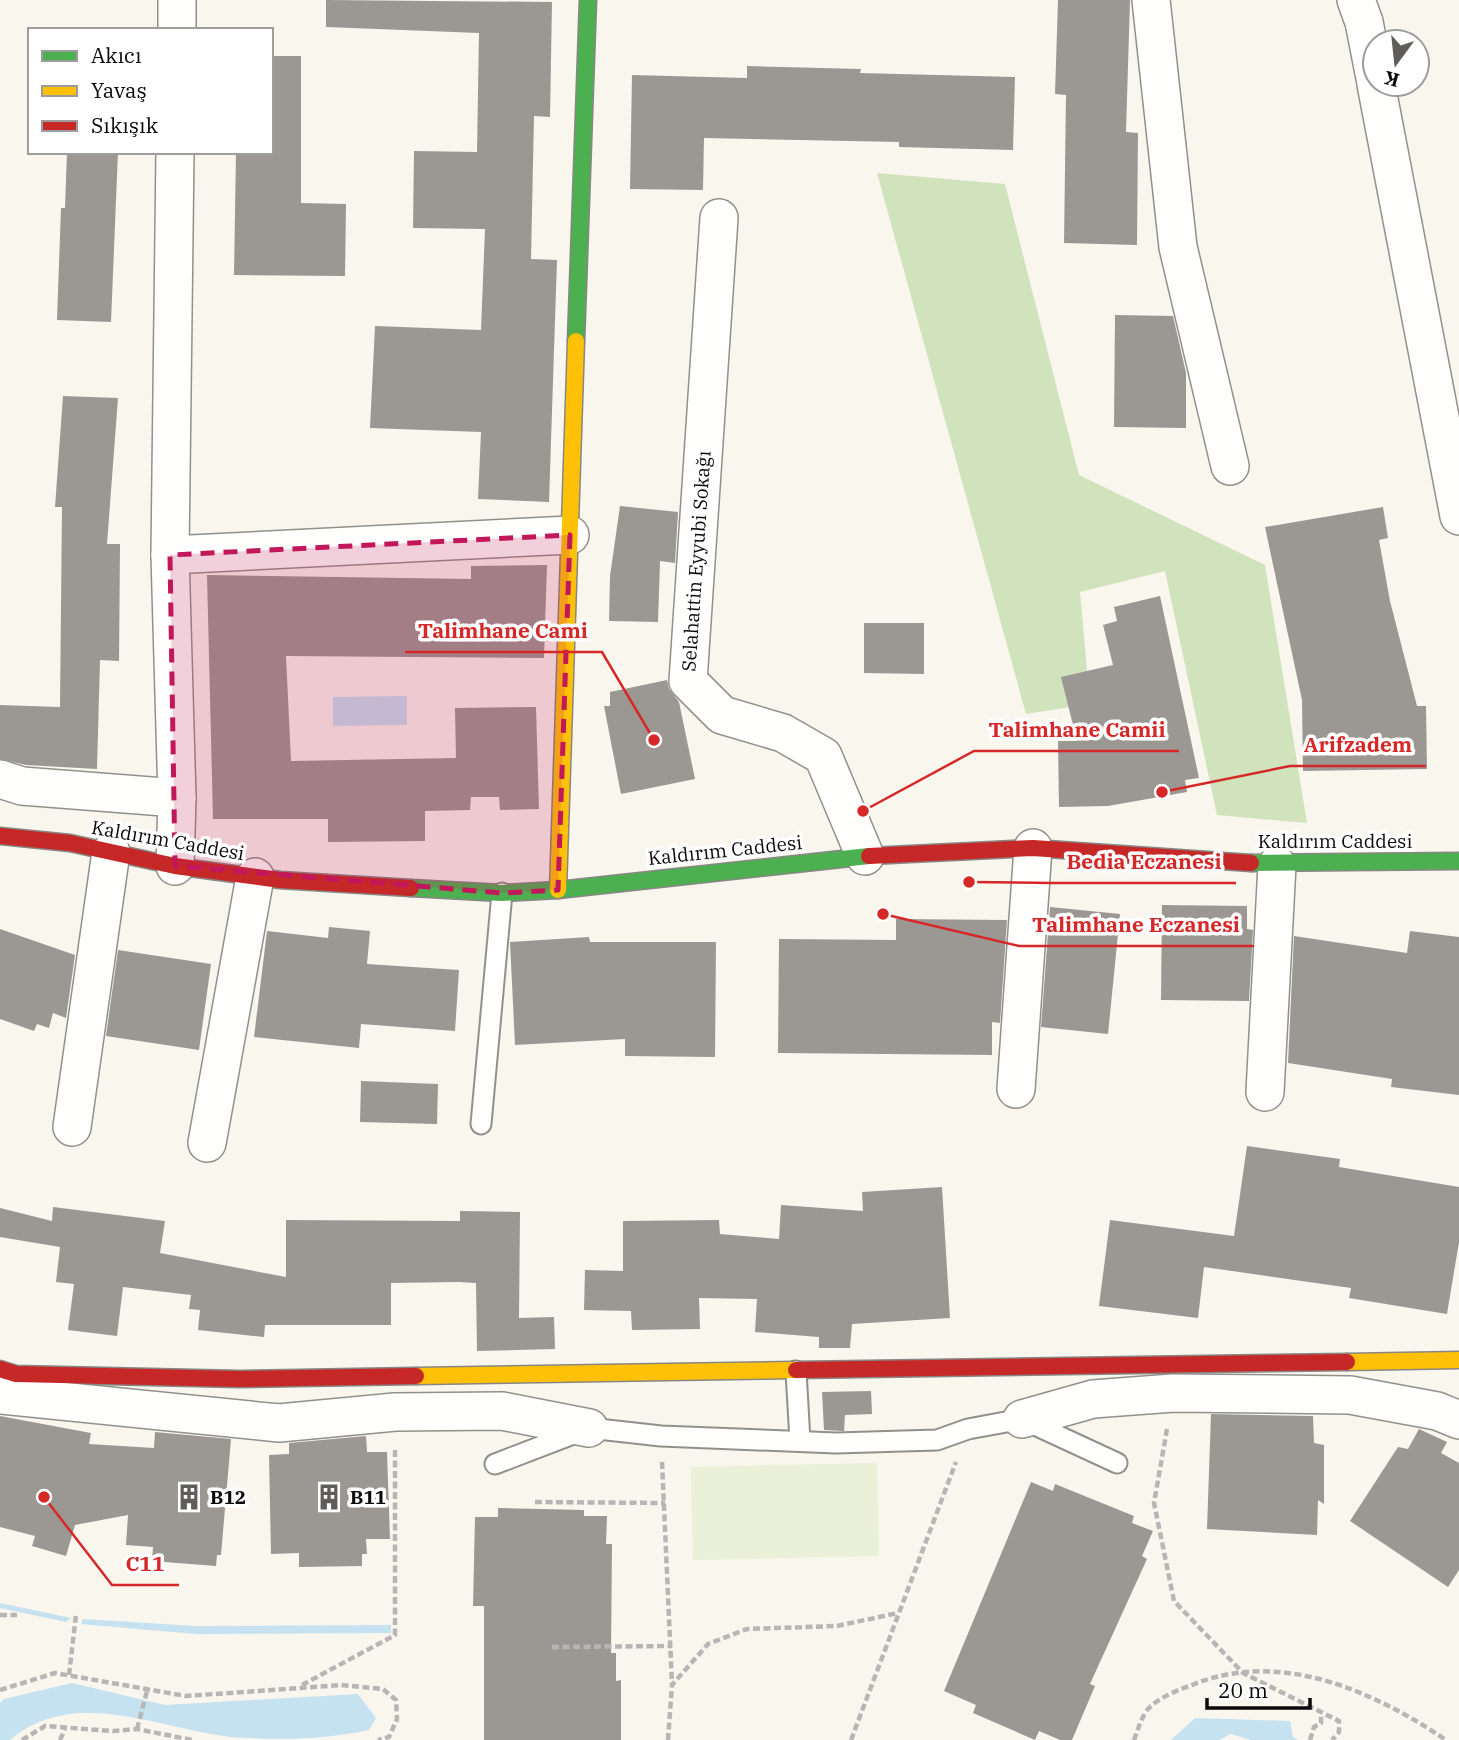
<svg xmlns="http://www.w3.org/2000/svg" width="1459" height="1740" font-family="'IBM Plex Serif',serif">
	<rect width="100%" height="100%" fill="#f9f6ed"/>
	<polygon fill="#d1e3bd" points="877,173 1005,184 1079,475 1265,565 1307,823 1217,815 1165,571 1080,592 1090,704 1026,714"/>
	<polygon fill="#ebf0d8" points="877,1463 879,1556 693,1560 691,1467"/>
	<g fill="#c6e1f0">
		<polygon points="407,696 407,725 333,726 333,697"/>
		<polygon points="0,1603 71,1618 66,1622 0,1608"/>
		<polygon points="83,1619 196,1626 391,1625 391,1633 196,1634 81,1624"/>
		<path d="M72,1683L165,1705L358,1694L376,1718L369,1730C324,1740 277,1740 231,1737C158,1728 73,1686 10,1740H0V1703L4,1699Z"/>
		<polygon points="1195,1718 1290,1721 1293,1737 1298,1740 1251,1740 1231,1734 1219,1740 1171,1740"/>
	</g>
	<g fill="#9b9893">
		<polygon points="326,0 552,2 550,117 534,116 531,259 557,260 549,502 478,499 481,432 370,428 375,326 481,330 485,229 413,228 414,151 477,152 479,33 326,27"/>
		<polygon points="1058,0 1130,0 1126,132 1138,133 1137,245 1064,243 1066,95 1055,94"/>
		<polygon points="271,56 301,56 301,203 346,204 345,276 234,275 236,152 271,152"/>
		<polygon points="747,66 861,69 860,73 1015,77 1013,150 899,147 899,142 704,138 703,190 630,189 632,75 747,78"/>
		<polygon points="67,152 118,152 111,322 57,320 61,208 65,208"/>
		<polygon points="1115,315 1173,316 1186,373 1186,428 1114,427"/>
		<polygon points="63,396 118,398 107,544 120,544 119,661 100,660 97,769 26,765 0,759 0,705 60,707 62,507 55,507"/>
		<polygon points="620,506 678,512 675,563 660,561 658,622 609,621 610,576"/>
		<polygon points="1383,507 1388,538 1379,540 1390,601 1417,706 1426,706 1427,769 1303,771 1302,700 1265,527"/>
		<polygon points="547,565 544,658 286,656 291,761 456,758 455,708 536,707 539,809 500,810 499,797 471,797 470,810 425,811 425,841 328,842 328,819 213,819 207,575 471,579 471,566"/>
		<polygon points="1160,596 1199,778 1185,780 1187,792 1108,806 1059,807 1058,741 1077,741 1061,677 1113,665 1103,625 1117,621 1114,607"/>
		<polygon points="864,623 924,623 924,674 864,673"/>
		<polygon points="667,680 669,689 679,702 695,779 621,794 604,706 610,706 610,692"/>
		<polygon points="1162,905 1247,906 1247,929 1253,930 1249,1001 1161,1000"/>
		<polygon points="1050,907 1120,914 1108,1034 1041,1027"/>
		<polygon points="896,919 1007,920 1000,1023 992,1022 992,1055 778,1053 779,939 896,940"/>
		<polygon points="329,927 370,931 367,964 459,970 455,1031 361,1024 359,1048 254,1037 267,931 328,938"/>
		<polygon points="0,929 75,955 66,1018 53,1013 49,1028 37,1024 34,1031 0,1019"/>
		<polygon points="1410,931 1459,937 1459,1095 1391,1087 1392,1079 1288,1063 1294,936 1407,953"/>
		<polygon points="589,937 590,942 716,942 715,1057 625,1056 625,1039 515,1045 510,942"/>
		<polygon points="118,950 211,964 199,1050 106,1036"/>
		<polygon points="361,1081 438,1084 437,1124 360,1122"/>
		<polygon points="1247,1146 1340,1159 1339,1167 1459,1187 1459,1242 1447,1314 1349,1298 1351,1288 1204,1267 1198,1318 1099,1306 1110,1220 1234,1236"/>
		<polygon points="942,1187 950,1318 852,1324 850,1348 819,1348 819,1337 755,1332 757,1299 699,1298 700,1329 632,1330 631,1311 584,1310 585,1270 623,1271 623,1221 719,1220 720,1234 779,1239 781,1205 863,1211 862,1192"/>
		<polygon points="53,1207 165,1221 160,1253 286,1277 286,1220 460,1221 460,1211 520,1212 519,1318 554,1317 555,1349 477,1351 476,1283 459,1282 391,1283 391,1325 265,1325 264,1337 198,1330 200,1310 189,1309 191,1295 123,1287 117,1336 68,1330 74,1284 56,1282 60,1247 0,1237 0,1208 52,1221"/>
		<polygon points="871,1391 872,1414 845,1415 844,1431 824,1430 822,1392"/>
		<polygon points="1211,1414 1313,1416 1314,1443 1324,1445 1324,1504 1318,1500 1317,1535 1207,1529"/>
		<polygon points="0,1416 91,1433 89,1444 154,1448 155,1432 231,1439 221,1555 217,1555 216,1566 152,1561 153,1547 126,1545 128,1515 75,1525 66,1556 32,1546 35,1536 0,1527"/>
		<polygon points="1419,1429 1447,1442 1441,1453 1459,1463 1459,1570 1448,1587 1350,1521 1398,1447 1408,1449"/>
		<polygon points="366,1436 367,1452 387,1452 390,1539 366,1539 367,1554 362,1554 362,1566 299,1567 299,1553 271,1554 269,1455 289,1454 289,1443"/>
		<polygon points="1031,1482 1053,1491 1055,1484 1134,1516 1132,1523 1153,1531 1142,1556 1147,1559 1090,1684 1095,1686 1072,1740 1060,1740 1039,1731 1035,1740 973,1713 976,1705 944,1691"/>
		<polygon points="498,1508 584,1510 584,1516 607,1516 606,1544 612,1544 611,1653 616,1653 616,1681 621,1680 621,1740 484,1740 484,1606 473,1606 475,1517 498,1517"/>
	</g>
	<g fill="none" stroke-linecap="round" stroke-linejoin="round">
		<g stroke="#92908c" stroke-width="23">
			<g id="lane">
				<polyline points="481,1124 502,893"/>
				<polyline points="796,1371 800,1441"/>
				<polyline points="495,1464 589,1428 661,1436 836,1443 937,1440 968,1429 1022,1419 1117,1463"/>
			</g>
		</g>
		<g stroke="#92908c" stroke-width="40">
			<g id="street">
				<polyline points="1151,0 1178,247 1230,466"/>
				<polyline points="1356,0 1364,22 1375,78"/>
				<polyline points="177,30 177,0"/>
				<polyline points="1376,84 1459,516"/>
				<polyline points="719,218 688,681 722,715 783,733 823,756 865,856"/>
				<polyline points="170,555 570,535"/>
				<polyline points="0,779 22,786 177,798"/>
				<polyline points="175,866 177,798 170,555 175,152"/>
				<polyline points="1016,1089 1033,848"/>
				<polyline points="1265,1092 1277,865"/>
				<polyline points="72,1127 111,852"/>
				<polyline points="207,1143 255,877"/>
				<polyline points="0,1395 279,1423 395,1412 502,1411 589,1428"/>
				<polyline points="1022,1419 1093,1399 1173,1393 1350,1395 1437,1411 1459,1420"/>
			</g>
		</g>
		<g stroke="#888783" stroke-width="19">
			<g id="fast">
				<polyline points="576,341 588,0"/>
				<polyline points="1251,863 1459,861"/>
				<polyline points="411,888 502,893 558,890 869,856"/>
			</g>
		</g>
		<g stroke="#888783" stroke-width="19">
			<g id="slow">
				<polyline points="558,890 576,341"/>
				<polyline points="1347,1362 1459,1360"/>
				<polyline points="416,1376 796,1370"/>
			</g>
		</g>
		<g stroke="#888783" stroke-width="19">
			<g id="jam">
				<polyline points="0,836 70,843 175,866 280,880 411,888"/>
				<polyline points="869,856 1033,848 1251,863"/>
				<polyline points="0,1369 16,1374 240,1379 416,1376"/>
				<polyline points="796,1370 1347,1362"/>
			</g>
		</g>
		<g stroke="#b7b6b5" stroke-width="4.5" stroke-dasharray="7 3.5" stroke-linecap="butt">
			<polyline points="1167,1429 1154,1503 1174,1601 1243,1673 1339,1721 1339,1732 1332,1740"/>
			<polyline points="662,1462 672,1684"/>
			<polyline points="535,1502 665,1503"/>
			<polyline points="0,1615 17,1615"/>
			<polyline points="552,1647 672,1646"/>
			<polyline points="69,1675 76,1615"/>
			<polyline points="302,1685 395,1635 395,1448"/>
			<polyline points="0,1690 55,1673 186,1696 341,1685 383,1689 396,1700 397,1719 389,1737 378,1740"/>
			<polyline points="137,1729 147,1691"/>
			<polyline points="22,1740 45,1726 113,1731 137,1729 192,1740"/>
			<polyline points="60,1740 65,1729"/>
			<polyline points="668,1740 672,1685 708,1644 747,1629 837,1626 898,1613"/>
			<polyline points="851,1740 956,1462"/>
			<path d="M1134,1740C1138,1730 1142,1714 1150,1707C1162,1696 1178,1690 1192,1685C1279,1649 1372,1690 1446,1740"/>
			<polyline points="1310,1740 1314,1727 1321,1723 1321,1713"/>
		</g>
		<use href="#lane" stroke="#fefefc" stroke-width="19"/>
		<use href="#street" stroke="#fefefc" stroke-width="37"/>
		<use href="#fast" stroke="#4caf50" stroke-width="16"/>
		<use href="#slow" stroke="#ffc107" stroke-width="16"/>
		<use href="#jam" stroke="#c62828" stroke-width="16"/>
	</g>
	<path fill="#c2185b" fill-opacity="0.2" stroke="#c2185b" stroke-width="5" stroke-dasharray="14 9" stroke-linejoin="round" d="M570,535L558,890L502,893L175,866L170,555Z"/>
	<defs>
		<g id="building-bare" transform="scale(2.1)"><path d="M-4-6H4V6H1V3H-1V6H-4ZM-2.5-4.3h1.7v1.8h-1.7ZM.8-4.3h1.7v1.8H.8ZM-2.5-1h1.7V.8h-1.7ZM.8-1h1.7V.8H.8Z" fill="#5e5d59" stroke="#fff" stroke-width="2.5" paint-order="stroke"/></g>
	</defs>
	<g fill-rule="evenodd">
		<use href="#building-bare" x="189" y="1497"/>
		<use href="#building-bare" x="329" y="1497"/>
	</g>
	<g text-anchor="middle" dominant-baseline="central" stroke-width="7" stroke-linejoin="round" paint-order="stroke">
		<g font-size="19" fill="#0a0a0a" stroke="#fff">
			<text transform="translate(696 561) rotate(-86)">Selahattin Eyyubi Sokağı</text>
			<text transform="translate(168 840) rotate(10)">Kaldırım Caddesi</text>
			<text x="1335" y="841">Kaldırım Caddesi</text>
			<text transform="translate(725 850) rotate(-6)">Kaldırım Caddesi</text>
		</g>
		<g font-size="19" font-weight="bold" fill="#0a0a0a" stroke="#fff" text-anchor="start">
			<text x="210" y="1497">B12</text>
			<text x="350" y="1497">B11</text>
		</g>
	</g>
	<path fill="none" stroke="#d62828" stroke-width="2.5" d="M654 740L602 652H405M863 811L974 751H1179M1162 792L1290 766H1426M969 882L1052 883H1236M883 914L1019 946H1254M44 1497L112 1585H179"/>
	<g fill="#d62828" stroke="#fff" stroke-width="2.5">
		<circle cx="654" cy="740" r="7"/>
		<circle cx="863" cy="811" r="7"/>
		<circle cx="1162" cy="792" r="7"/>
		<circle cx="969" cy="882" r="7"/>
		<circle cx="883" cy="914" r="7"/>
		<circle cx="44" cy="1497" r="7"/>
	</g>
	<g font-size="21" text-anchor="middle" font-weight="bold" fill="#d62828" stroke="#fff" stroke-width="7" stroke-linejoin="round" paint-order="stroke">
		<text x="503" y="638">Talimhane Cami</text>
		<text x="1077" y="737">Talimhane Camii</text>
		<text x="1358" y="752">Arifzadem</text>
		<text x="1144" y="869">Bedia Eczanesi</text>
		<text x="1136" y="932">Talimhane Eczanesi</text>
		<text x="145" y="1571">C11</text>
	</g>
	<rect x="28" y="28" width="245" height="126" fill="#ffffff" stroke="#9d9d9d" stroke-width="2"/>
	<rect x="42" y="51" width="35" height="10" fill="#4caf50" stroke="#9d9d9d" stroke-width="2"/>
	<text x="91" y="63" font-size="21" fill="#0a0a0a">Akıcı</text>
	<rect x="42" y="86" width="35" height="10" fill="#ffc107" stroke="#9d9d9d" stroke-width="2"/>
	<text x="91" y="98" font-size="21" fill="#0a0a0a">Yavaş</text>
	<rect x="42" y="121" width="35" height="10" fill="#c62828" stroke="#9d9d9d" stroke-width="2"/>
	<text x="91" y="133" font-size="21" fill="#0a0a0a">Sıkışık</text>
	<g transform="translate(1396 63) rotate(195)"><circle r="33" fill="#ffffff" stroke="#9d9d9d" stroke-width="2"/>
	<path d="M0-5L12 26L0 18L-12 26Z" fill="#5e5d59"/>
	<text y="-10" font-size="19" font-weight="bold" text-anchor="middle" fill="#0a0a0a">K</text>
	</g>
	<path d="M1207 1698v10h103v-10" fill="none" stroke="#0a0a0a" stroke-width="3.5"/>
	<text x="1218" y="1698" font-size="21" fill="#0a0a0a" stroke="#ffffff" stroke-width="5" paint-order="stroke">20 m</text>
</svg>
